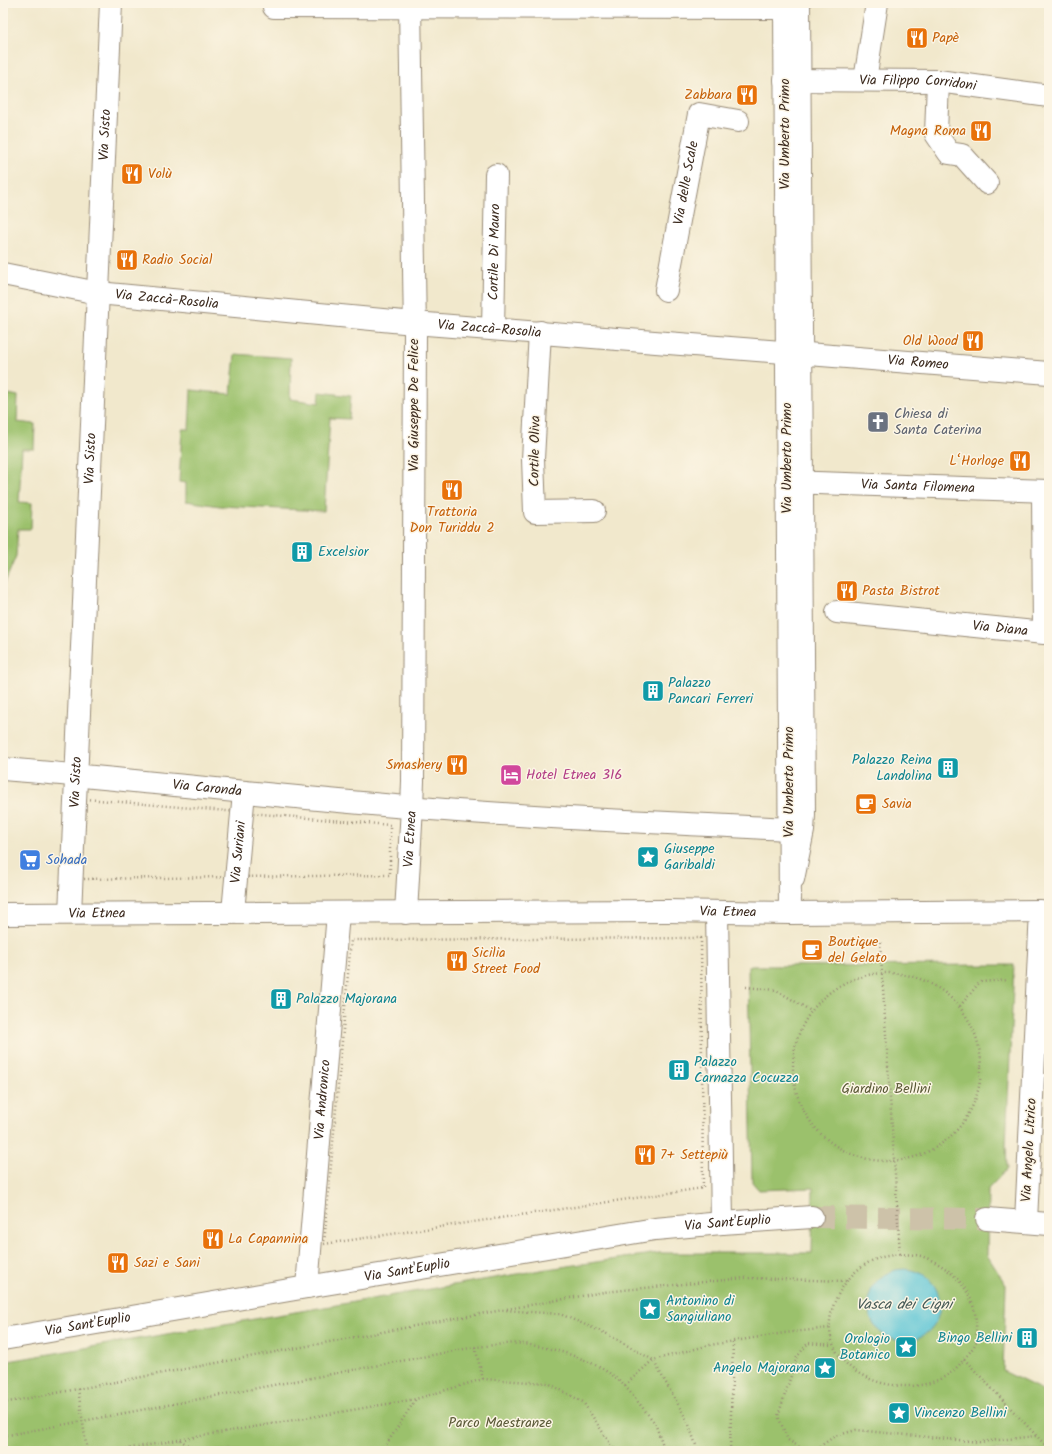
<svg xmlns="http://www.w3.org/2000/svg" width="1052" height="1454" font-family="Kalam,sans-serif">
	<rect width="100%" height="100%" fill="#fcf5e5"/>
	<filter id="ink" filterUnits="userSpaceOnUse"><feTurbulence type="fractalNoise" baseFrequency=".025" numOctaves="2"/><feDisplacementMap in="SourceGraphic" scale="8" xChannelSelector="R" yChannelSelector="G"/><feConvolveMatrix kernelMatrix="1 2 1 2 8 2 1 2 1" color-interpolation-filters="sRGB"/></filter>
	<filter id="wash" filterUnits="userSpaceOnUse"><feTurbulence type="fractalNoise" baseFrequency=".012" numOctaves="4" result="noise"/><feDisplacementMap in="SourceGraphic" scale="16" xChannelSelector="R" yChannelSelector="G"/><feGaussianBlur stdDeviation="0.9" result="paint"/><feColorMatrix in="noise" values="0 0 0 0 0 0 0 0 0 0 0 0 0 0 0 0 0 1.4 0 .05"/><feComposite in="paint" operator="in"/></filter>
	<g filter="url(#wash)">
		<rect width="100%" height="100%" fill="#f1e8cc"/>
		<g fill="#9bc16c" stroke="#6b7645">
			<polygon points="235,354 291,358 290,399 319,403 320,392 351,396 349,419 330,418 324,511 220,506 186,501 186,483 179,482 182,429 189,429 191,390 231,394"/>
			<polygon points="3,393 18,396 17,422 35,424 34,449 22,449 19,502 32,503 31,529 18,529 16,556 3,587"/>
			<polygon points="1014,965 1006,1145 1007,1169 988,1189 987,1255 1006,1285 1003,1371 1038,1388 1049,1397 1049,1451 3,1451 3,1362 547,1269 659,1253 812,1253 813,1188 759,1190 752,1182 748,966"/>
		</g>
		<circle fill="#5ac5d5" stroke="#4a787a" cx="904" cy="1305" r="36"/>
	</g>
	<g filter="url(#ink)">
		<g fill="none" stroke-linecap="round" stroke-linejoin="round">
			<polyline stroke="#cdc2a9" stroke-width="22" stroke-dasharray="22 11" stroke-linecap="butt" points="812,1217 987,1219"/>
			<g stroke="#968975" stroke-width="18">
				<polyline id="lane" points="796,880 806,831 807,815 802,3"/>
			</g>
			<g stroke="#968975" stroke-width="24">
				<g id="street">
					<polyline points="410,3 415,333 413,781 412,807"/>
					<polyline points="274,7 785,8"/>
					<path id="s1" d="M785,80L938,81L1049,96"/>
					<polyline points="865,80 877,3"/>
					<polyline points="938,81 936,134 949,153 962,155 987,183"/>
					<path id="s2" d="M3,274L98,293L414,323L1049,373"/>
					<path id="s3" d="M666,290L699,114L738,121"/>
					<path id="s4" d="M493,329L496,175"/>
					<polyline points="540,332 533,459 535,512 594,511"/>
					<path id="s5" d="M787,482L1049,491"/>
					<path id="s6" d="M837,612L1044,633L1043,491"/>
					<path id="s7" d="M233,912L244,792"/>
					<path id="s8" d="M70,913L111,3"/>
					<path id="s9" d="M307,1287L338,913"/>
				</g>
			</g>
			<g stroke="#968975" stroke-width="24">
				<g id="secondary">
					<path id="s10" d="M3,769C151,781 297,799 445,810C559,819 674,823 789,829"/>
					<polyline points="717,912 722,1223"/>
					<path id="s11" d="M406,913L412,807"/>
					<polyline points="790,913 1041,911 1026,1221"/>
				</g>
			</g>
			<g stroke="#968975" stroke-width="24">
				<g id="primary">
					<path id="s12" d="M3,914L667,911L790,913L785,3"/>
					<polyline points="987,1219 1049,1224"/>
					<path id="s13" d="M3,1339L307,1287L655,1229L722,1223L812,1217"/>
				</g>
			</g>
			<g stroke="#968975" stroke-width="2.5" stroke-dasharray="1 3" stroke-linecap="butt">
				<polygon points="86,799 390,825 390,875 82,879"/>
				<polygon points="701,938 703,1188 324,1244 351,940"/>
				<polyline points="880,942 896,1189"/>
				<circle cx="887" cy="1067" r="94"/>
				<polyline points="746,987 776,990 811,1011"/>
				<polyline points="960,1006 980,982 1008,980"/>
				<path d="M900,1254C908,1255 917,1254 924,1257C955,1269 978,1295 976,1330C976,1334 977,1339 976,1342C974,1348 964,1359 960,1364C948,1378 930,1385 911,1386C857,1388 809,1348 839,1293C848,1277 861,1264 879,1258C886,1256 893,1255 900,1254Z"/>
				<polyline points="507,1309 604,1292 745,1278 846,1281"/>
				<polyline points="475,1347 483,1379"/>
				<polyline points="964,1359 1049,1449"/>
				<polyline points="625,1386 655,1423 665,1451"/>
				<polyline points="78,1389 87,1451"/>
				<polyline points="3,1403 457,1318 503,1310 560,1314 607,1334 653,1360 688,1422 698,1451"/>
				<path d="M3,1436L475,1347C490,1346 510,1342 524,1344C560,1349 598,1361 625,1385L653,1360L710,1345L784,1333L829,1328"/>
				<polyline points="180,1440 197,1451"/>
				<polyline points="114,1451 416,1399 483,1379 548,1383 583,1402 615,1451"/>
				<polyline points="382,1451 416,1399"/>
				<polyline points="730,1451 733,1342"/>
				<polyline points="806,1451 788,1440 778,1416 797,1357 808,1343 833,1345"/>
				<polyline points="813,1451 835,1436 856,1430 979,1442 1036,1436"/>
			</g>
			<use href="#lane" stroke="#fff" stroke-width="16"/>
			<use href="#street" stroke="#fff" stroke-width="22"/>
			<use href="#secondary" stroke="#fff" stroke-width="22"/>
			<use href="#primary" stroke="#fff" stroke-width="22"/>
			<polyline stroke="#968975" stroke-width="2.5" stroke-dasharray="1 3" stroke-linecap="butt" points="896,1189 900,1254"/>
		</g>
	</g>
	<defs>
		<g id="restaurant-square" transform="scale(1.15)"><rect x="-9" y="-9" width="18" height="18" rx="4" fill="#e8710a" stroke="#fcf5e5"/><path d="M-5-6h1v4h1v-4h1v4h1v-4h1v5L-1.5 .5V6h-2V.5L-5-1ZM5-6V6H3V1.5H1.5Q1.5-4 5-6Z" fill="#fff"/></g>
		<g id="church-square" transform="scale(1.15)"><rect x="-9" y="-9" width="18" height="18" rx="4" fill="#6b7280" stroke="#fcf5e5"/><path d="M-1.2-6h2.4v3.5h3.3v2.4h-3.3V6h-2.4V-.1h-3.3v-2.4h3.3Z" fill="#fff"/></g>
		<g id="building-square" transform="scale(1.15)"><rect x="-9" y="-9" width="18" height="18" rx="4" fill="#0f9aa8" stroke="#fcf5e5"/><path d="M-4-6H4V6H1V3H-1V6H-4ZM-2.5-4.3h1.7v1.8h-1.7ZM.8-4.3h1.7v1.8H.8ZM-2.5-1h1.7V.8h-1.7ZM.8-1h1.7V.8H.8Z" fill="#fff"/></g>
		<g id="hotel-square" transform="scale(1.15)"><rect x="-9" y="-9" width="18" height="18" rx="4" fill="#d1479c" stroke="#fcf5e5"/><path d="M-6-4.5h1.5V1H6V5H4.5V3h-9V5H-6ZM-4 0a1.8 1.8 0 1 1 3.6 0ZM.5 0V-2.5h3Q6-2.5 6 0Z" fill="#fff"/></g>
		<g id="cafe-square" transform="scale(1.15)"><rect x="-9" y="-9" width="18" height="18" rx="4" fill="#e8710a" stroke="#fcf5e5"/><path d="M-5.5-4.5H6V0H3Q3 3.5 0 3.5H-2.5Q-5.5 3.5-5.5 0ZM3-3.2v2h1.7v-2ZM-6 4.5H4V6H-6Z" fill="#fff"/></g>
		<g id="sight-square" transform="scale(1.15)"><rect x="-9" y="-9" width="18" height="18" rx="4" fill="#0f9aa8" stroke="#fcf5e5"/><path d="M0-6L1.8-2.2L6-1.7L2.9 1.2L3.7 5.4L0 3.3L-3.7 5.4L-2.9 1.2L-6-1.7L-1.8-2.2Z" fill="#fff"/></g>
		<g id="supermarket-square" transform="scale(1.15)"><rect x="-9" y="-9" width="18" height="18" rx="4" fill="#3f7fe0" stroke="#fcf5e5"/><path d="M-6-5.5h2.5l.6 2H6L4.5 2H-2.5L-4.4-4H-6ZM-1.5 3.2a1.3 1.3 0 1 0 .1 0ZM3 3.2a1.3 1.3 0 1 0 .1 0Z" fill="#fff"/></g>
	</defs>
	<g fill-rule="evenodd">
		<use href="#restaurant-square" x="917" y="38"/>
		<use href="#restaurant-square" x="747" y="95"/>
		<use href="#restaurant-square" x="981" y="131"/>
		<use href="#restaurant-square" x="132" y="174"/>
		<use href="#restaurant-square" x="127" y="260"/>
		<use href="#restaurant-square" x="973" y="341"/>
		<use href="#church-square" x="878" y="422"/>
		<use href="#restaurant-square" x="1020" y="461"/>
		<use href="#restaurant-square" x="452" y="490"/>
		<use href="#building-square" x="302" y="552"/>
		<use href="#restaurant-square" x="847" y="591"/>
		<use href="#building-square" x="653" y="691"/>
		<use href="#restaurant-square" x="457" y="765"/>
		<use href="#building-square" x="948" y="768"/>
		<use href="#hotel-square" x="511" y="775"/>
		<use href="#cafe-square" x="866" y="804"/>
		<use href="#sight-square" x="648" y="857"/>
		<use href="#supermarket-square" x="30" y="860"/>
		<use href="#cafe-square" x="812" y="950"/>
		<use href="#restaurant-square" x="457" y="961"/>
		<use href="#building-square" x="281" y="999"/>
		<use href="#building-square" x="679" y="1070"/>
		<use href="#restaurant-square" x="645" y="1155"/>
		<use href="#restaurant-square" x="213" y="1239"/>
		<use href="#restaurant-square" x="118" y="1263"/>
		<use href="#sight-square" x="650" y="1309"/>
		<use href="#building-square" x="1027" y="1338"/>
		<use href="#sight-square" x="906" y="1347"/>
		<use href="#sight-square" x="825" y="1368"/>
		<use href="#sight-square" x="899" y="1413"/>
	</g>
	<g text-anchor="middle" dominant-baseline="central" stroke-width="3" stroke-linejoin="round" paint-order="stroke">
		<g font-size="14" fill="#c56008" stroke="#fcf5e5" text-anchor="start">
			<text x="932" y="38">Papè</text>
			<text x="732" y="95" text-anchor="end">Zabbara</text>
			<text x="966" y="131" text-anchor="end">Magna Roma</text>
			<text x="148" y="174">Volù</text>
			<text x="142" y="260">Radio Social</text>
			<text x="958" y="341" text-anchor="end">Old Wood</text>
			<text x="1004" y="461" text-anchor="end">L‘Horloge</text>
			<text x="452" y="512" text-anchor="middle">Trattoria<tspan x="452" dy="16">Don Turiddu 2</tspan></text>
			<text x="862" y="591">Pasta Bistrot</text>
			<text x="442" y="765" text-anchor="end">Smashery</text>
			<text x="882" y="804">Savia</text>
			<text x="828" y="942">Boutique<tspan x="828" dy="16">del Gelato</tspan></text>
			<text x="472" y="953">Sicilia<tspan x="472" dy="16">Street Food</tspan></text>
			<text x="660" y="1155">7+ Settepiù</text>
			<text x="228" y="1239">La Capannina</text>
			<text x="134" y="1263">Sazi e Sani</text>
		</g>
		<g font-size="14" fill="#3b2a1e" stroke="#fcf5e5">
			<text stroke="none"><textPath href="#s1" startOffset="133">Via Filippo Corridoni</textPath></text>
			<text transform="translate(785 134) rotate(-90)">Via Umberto Primo</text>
			<text stroke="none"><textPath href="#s8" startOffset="779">Via Sisto</textPath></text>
			<text stroke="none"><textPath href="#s3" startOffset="109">Via delle Scale</textPath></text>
			<text stroke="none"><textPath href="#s4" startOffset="77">Cortile Di Mauro</textPath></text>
			<text stroke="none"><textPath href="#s2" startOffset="166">Via Zaccà-Rosolia</textPath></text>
			<text stroke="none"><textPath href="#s2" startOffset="490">Via Zaccà-Rosolia</textPath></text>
			<text stroke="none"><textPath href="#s2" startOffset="920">Via Romeo</textPath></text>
			<text transform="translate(414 405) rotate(-90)">Via Giuseppe De Felice</text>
			<text transform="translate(535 451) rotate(-89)">Cortile Oliva</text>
			<text stroke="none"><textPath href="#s8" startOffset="455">Via Sisto</textPath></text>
			<text transform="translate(787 458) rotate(-90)">Via Umberto Primo</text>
			<text stroke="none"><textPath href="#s5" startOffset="131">Via Santa Filomena</textPath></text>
			<text stroke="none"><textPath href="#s6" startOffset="164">Via Diana</textPath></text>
			<text stroke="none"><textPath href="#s8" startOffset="131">Via Sisto</textPath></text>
			<text transform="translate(789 782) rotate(-90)">Via Umberto Primo</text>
			<text stroke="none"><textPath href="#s10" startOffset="205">Via Caronda</textPath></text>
			<text stroke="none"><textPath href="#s11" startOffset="74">Via Etnea</textPath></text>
			<text stroke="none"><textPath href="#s7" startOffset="60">Via Suriani</textPath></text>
			<text stroke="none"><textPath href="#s12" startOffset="725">Via Etnea</textPath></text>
			<text stroke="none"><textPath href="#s12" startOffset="94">Via Etnea</textPath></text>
			<text stroke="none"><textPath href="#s9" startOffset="188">Via Andronico</textPath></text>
			<text transform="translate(1029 1150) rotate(-87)">Via Angelo Litrico</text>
			<text stroke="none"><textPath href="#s13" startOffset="734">Via Sant'Euplio</textPath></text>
			<text stroke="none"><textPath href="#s13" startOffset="410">Via Sant'Euplio</textPath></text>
			<text stroke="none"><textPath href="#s13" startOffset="86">Via Sant'Euplio</textPath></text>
		</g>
		<g font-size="14" fill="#5b616d" stroke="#fcf5e5" text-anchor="start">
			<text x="894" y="414">Chiesa di<tspan x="894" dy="16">Santa Caterina</tspan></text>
		</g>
		<g font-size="14" fill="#0d838f" stroke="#fcf5e5" text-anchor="start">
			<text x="318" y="552">Excelsior</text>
			<text x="668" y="683">Palazzo<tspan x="668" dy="16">Pancari Ferreri</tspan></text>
			<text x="932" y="760" text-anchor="end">Palazzo Reina<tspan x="932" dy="16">Landolina</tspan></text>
			<text x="664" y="849">Giuseppe<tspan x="664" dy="16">Garibaldi</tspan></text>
			<text x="296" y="999">Palazzo Majorana</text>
			<text x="694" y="1062">Palazzo<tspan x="694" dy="16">Carnazza Cocuzza</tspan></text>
			<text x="666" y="1301">Antonino di<tspan x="666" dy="16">Sangiuliano</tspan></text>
			<text x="1012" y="1338" text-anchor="end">Bingo Bellini</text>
			<text x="890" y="1339" text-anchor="end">Orologio<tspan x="890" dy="16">Botanico</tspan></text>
			<text x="810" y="1368" text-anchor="end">Angelo Majorana</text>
			<text x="914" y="1413">Vincenzo Bellini</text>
		</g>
		<g font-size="14" fill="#b23c85" stroke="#fcf5e5" text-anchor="start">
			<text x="526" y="775">Hotel Etnea 316</text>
		</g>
		<g font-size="14" fill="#366cbe" stroke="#fcf5e5" text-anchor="start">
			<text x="46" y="860">Sohada</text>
		</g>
		<g font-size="14" fill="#585735" stroke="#fcf5e5">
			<text x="886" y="1089">Giardino Bellini</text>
			<text x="500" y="1423">Parco Maestranze</text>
		</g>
		<g font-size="15" font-style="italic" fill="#445855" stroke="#fcf5e5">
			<text x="904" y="1305">Vasca dei Cigni</text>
		</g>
	</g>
	<rect width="1052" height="1454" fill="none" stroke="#fcf5e5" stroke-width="16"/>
</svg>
